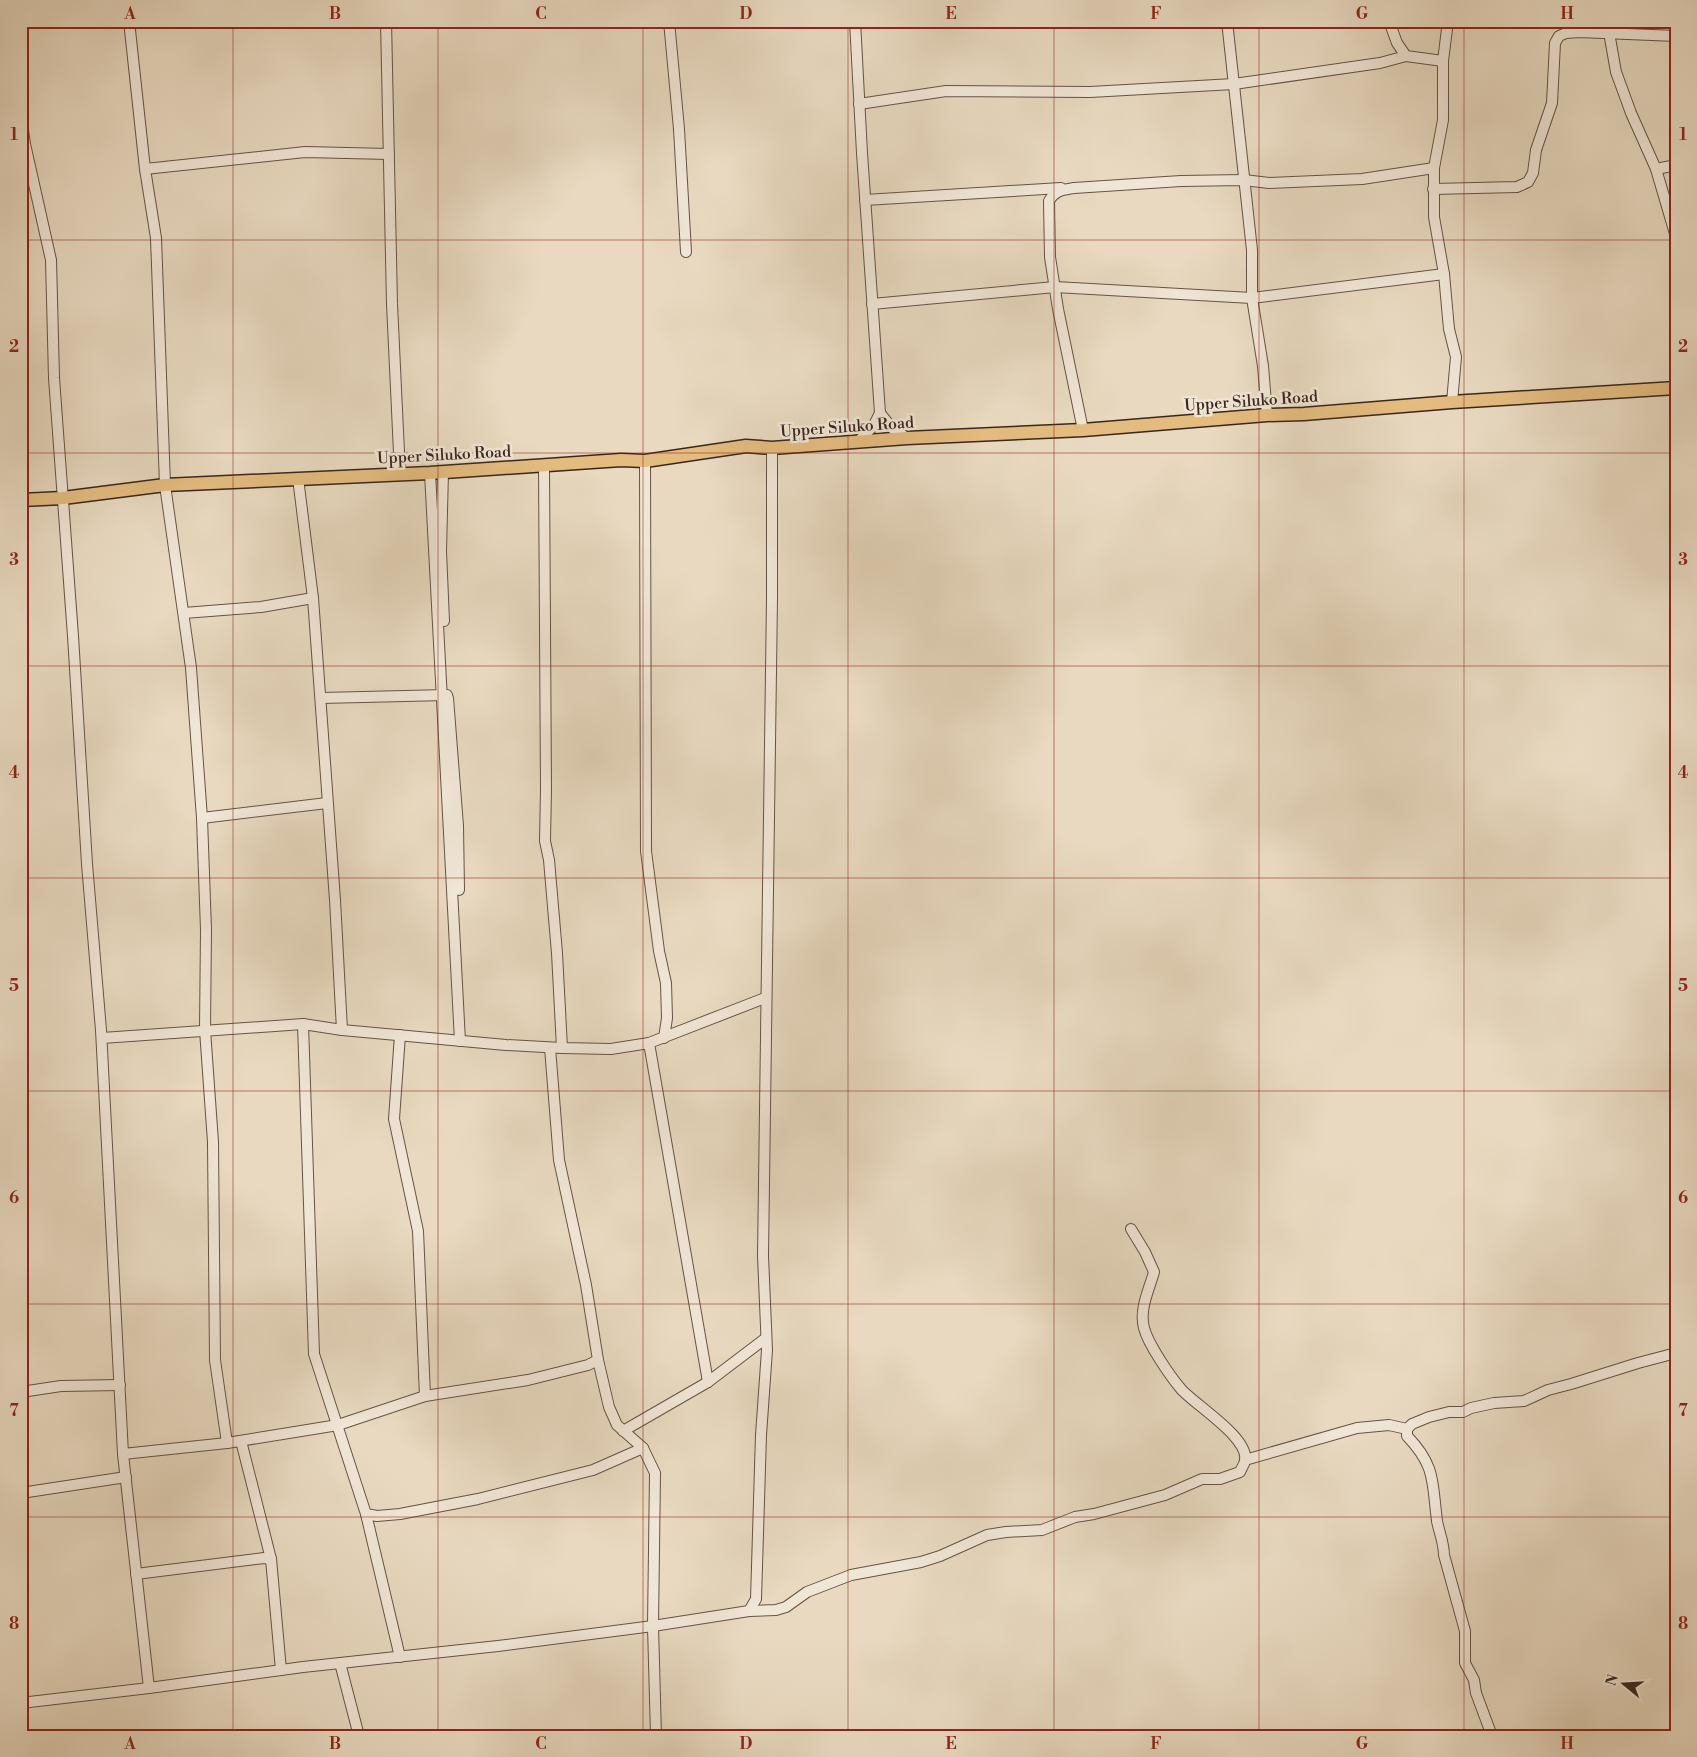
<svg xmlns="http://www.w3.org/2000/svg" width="1697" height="1757" font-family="'Libre Bodoni',serif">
	<rect width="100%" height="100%" fill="#e8d9c0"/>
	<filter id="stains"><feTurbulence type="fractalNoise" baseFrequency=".004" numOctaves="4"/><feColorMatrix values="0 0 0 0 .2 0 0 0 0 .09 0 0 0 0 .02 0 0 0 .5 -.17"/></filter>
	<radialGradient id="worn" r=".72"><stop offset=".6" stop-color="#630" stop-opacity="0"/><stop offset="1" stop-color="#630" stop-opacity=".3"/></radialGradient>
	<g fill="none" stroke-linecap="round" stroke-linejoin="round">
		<g stroke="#665346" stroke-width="12">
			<g id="minor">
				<polyline points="129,21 145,169 156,238 165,485 191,668 202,818 206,930 205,1030 213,1142 215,1360 227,1443"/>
				<polyline points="386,21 392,304 400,474"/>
				<polyline points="669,21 679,129 686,252"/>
				<polyline points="855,21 862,153 880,413 874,425 858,442"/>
				<polyline points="1227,21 1252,250 1252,298 1263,366 1267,415"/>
				<polyline points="1389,21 1397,43 1406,56 1443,61"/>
				<polyline points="1448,21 1443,61 1443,120 1434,168 1434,217 1444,274 1449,329 1456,357 1452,402"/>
				<polyline points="1607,21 1616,72 1631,113 1656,169 1676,237"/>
				<polyline points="859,104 946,91 1090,92 1234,84 1380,63 1406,56"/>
				<polyline points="21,117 25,144 51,260 54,378 73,636 87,864 101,1030 123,1454 149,1688"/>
				<polyline points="145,169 305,152 389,154"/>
				<polyline points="1656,169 1676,165"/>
				<polyline points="1433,189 1517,187 1528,182 1533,173 1536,150 1552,103 1555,43 1559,36 1566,33 1579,32 1676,36"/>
				<polyline points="865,200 1061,188"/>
				<polyline points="872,304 1055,287 1252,298 1444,274"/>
				<polyline points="880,413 892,428 907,438"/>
				<path d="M1083,430L1058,309L1050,257L1049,201C1055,190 1063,190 1074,188L1181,181L1244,180L1269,183L1362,179L1434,168"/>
				<polyline points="645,461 646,851 659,951 666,983 667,1018 664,1038"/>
				<polyline points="544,466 546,789 545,841 549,860 557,953 562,1048"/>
				<polyline points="443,472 441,551 444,621"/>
				<polyline points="430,473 460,1041"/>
				<polyline points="298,478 313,598 335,900 342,1030"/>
				<polyline points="184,613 261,607 313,598"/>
				<polyline points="321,698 447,695"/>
				<polyline points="448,698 458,826 459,890"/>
				<polyline points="202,818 327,803"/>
				<polyline points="303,1024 314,1354 366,1514 377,1516 400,1514 478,1499 593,1470 643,1448"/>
				<polyline points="400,1035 394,1119 418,1231 425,1396"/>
				<polyline points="102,1038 303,1024 342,1030 506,1045 562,1048 611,1049 649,1043"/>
				<polyline points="598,1360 609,1407 617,1425 643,1448 655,1473 653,1626 656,1736"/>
				<polyline points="708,1382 649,1043 765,998"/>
				<polyline points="21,1392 61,1386 120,1385"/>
				<polyline points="623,1431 708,1382 766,1338"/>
				<polyline points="241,1441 271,1559 281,1670"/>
				<polyline points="123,1454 227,1443 338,1425 425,1396 528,1380 588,1365 598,1360 586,1285 559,1160 550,1048"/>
				<polyline points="1245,1460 1357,1428 1389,1425 1407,1429"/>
				<polyline points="21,1493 126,1477"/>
				<polyline points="366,1514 400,1657"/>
				<polyline points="136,1574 264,1558 271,1559"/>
				<path d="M749,1611L776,1610L786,1607L807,1592L851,1575L921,1562L940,1556L987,1535L1006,1532L1042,1530L1075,1517L1094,1514L1165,1495L1202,1479H1220L1240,1472C1241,1469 1244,1465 1245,1461C1250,1438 1195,1405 1181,1389C1170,1376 1148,1344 1144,1328C1139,1309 1149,1290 1154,1272L1145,1252L1131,1229"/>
				<polyline points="340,1663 359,1736"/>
				<polyline points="21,1703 149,1688 303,1667 498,1646 653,1626 749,1611 756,1599 761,1435 767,1350 763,1256 772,598 772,448"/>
				<path d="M1492,1736L1476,1693L1474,1680L1465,1663V1631L1444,1555C1444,1543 1439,1532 1437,1521C1432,1482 1436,1466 1407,1436V1429L1412,1424L1429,1417L1449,1412H1463L1471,1408L1494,1403L1524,1401L1548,1390L1571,1384L1638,1363L1676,1353"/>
			</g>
		</g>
		<g stroke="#3b261e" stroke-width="15">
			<polyline id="major" points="21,500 63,498 165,485 430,473 621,460 645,461 746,446 772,448 907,438 1083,430 1267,415 1304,414 1452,402 1676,388"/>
		</g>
		<use href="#minor" stroke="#f0e6d6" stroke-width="10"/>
		<use href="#major" stroke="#e4bc80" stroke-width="12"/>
	</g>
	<path fill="none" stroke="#8f2418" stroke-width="1" stroke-opacity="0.55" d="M233,21V1736M438,21V1736M643,21V1736M848,21V1736M1054,21V1736M1259,21V1736M1464,21V1736M21,240H1676M21,453H1676M21,666H1676M21,878H1676M21,1091H1676M21,1304H1676M21,1517H1676"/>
	<g text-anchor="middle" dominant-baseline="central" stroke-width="5" stroke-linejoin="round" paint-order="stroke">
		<g font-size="16" fill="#3b261e" stroke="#f0e6d6">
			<text transform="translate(1251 401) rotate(-4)">Upper Siluko Road</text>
			<text transform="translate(847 427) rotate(-4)">Upper Siluko Road</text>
			<text transform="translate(444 455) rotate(-3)">Upper Siluko Road</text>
		</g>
	</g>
	<rect width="1697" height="1757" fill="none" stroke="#e8d9c0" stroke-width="55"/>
	<g transform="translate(1624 1684) rotate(288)" stroke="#f0e6d6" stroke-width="4" paint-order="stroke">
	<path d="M0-4L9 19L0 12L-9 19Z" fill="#3b261e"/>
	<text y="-8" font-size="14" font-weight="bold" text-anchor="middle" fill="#3b261e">N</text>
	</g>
	<rect x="28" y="28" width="1642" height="1702" fill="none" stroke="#8f2418" stroke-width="2"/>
	<g font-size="16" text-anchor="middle" font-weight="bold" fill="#8f2418">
		<text x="130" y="19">A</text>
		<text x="335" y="19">B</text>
		<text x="541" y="19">C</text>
		<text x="746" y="19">D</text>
		<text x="951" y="19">E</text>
		<text x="1156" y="19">F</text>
		<text x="1362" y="19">G</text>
		<text x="1567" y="19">H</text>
		<text x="14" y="140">1</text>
		<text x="1683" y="140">1</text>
		<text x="14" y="352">2</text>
		<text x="1683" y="352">2</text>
		<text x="14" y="565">3</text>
		<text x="1683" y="565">3</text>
		<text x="14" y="778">4</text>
		<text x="1683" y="778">4</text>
		<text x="14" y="991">5</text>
		<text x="1683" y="991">5</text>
		<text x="14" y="1203">6</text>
		<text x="1683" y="1203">6</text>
		<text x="14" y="1416">7</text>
		<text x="1683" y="1416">7</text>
		<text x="14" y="1629">8</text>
		<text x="1683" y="1629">8</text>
		<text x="130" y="1749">A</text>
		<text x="335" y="1749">B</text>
		<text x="541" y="1749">C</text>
		<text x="746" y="1749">D</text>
		<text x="951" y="1749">E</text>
		<text x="1156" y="1749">F</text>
		<text x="1362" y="1749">G</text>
		<text x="1567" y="1749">H</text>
	</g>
	<rect width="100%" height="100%" filter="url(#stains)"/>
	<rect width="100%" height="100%" fill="url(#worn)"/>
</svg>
